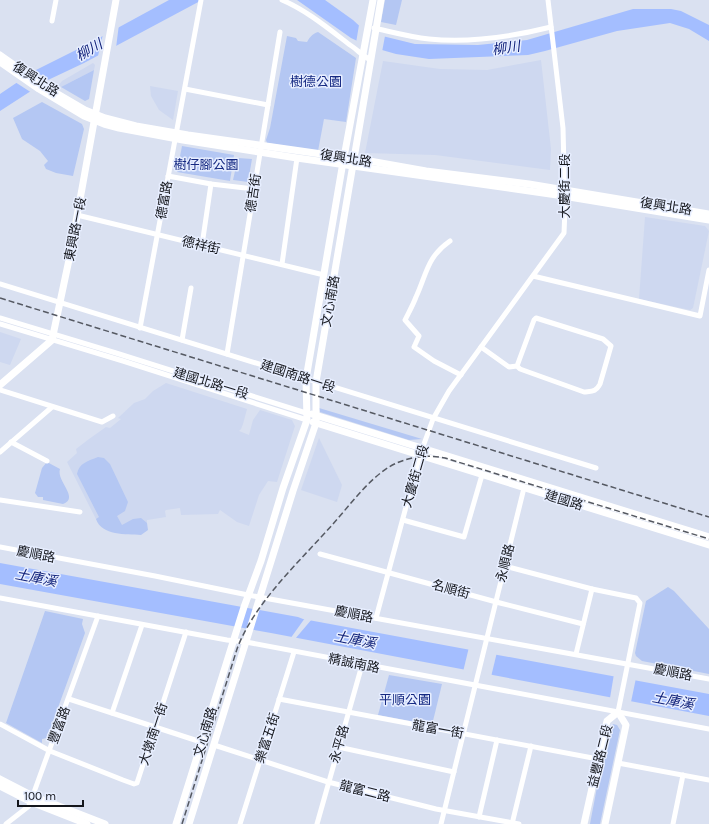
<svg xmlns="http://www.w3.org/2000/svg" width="709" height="824" font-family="Karla,'Noto Sans TC',sans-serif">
	<rect width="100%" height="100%" fill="#dae1f1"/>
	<g fill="#ced8f0">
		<polygon points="541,60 551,149 550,170 435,155 365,153 383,61 440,69 487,70"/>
		<polygon points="93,63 95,65 94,70 61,87 59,85 62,81"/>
		<polygon points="150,86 178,91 173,120 159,110 151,96"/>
		<polygon points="645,217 705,226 709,231 693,308 690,310 639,299"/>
		<polygon points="0,332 21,339 10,365 0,362"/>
		<polygon points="166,383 247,409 243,424 241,429 239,431 249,435 253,420 260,410 292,420 295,426 277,482 268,481 259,495 249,526 237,522 220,510 218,514 181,515 180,508 166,510 165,511 166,517 147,520 147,527 111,530 99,525 67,462 77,453 76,449 89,439 106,427 110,428 121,419 118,418 134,403 145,399 153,391"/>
		<polygon points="319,438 342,485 337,502 301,490"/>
	</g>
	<g fill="#b4c7f3">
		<polygon points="385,0 402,0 396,25 381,22"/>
		<path d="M318,32L356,58L346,122L324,119L318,151L267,143L266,140L270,128L287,36L296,38L298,41L307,42C310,37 312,34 318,32Z"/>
		<polygon points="94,70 89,99 85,101 61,87"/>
		<polygon points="42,102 82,124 84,129 73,176 56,173 46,169 44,165 48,161 40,151 22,139 13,118"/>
		<polygon points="182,146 234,155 230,181 177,172"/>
		<polygon points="238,158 252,159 248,182 233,180"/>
		<polygon points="319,408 422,439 409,440 320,412"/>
		<path d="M98,457L104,458L110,464L128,502L125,511L117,516L122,525L133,519L141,518L147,523L148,530L141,535C126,534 102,536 96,519L99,517L77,474C79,463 88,461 98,457Z"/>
		<path d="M47,462L60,469C56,481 80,498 63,504L43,500V497H38L35,493L42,468Z"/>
		<polygon points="668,587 674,591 709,629 709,674 642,661 636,656 635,653 646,601"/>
		<polygon points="45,611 83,619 82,624 85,633 47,738 42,739 42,743 6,723"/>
		<polygon points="389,675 442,684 432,725 378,715"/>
		<polygon points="613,724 617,725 620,730 600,824 590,824 608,729 609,727"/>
	</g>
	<g fill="#a4beff">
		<polygon points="169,0 202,0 84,63 48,80 0,111 0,94 34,71 90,43"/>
		<polygon points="297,0 325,0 353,20 366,32 415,44 478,45 527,40 633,9 671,9 681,11 709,25 709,41 689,29 670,23 617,31 545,51 528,55 429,59 396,54 368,46 351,38"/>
		<polygon points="0,563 298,617 303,619 709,694 709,716 271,633 0,584"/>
	</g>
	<g fill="#dae1f1">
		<polygon points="119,24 116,48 98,56 103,34"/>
		<polygon points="359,25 367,30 385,36 382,52 356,43"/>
		<polygon points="32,69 50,81 32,93 15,82"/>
		<polygon points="305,618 312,619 295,639 296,640 290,639"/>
		<polygon points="469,647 497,652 491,677 463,672"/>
		<polygon points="614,674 636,678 631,702 610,698"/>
	</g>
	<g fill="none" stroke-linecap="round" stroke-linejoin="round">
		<g stroke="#fff" stroke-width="5">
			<path d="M282,0C306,10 329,29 350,45C358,50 362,56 371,60"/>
			<polyline points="52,21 56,0"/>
			<path d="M374,28C392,32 410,37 429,39C470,43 511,37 551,27"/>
			<polyline points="185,89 268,105"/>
			<polyline points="168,176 211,184 254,189"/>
			<polyline points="77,215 324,275"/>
			<path d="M450,241C427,257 427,273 416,297C413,305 409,312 405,320L419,336L414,347L434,361L461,375"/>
			<polyline points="202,245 211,184"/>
			<polyline points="282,264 297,158"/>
			<polyline points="533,276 700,316 709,270"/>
			<polyline points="0,284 596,468"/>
			<polyline points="0,318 116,353 306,413"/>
			<polyline points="0,324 123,361 307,420"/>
			<polyline points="140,328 201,0"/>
			<polyline points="182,340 191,288"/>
			<path d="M481,347L509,367L517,366L534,320L536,318L603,339L611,346L600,384C596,392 592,391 584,392L520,369L517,366"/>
			<polyline points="227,354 280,32"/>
			<polyline points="0,390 102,422 113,416"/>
			<polyline points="11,442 47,461"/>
			<polyline points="0,452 52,407"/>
			<polyline points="0,500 80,512"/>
			<polyline points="403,520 464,537 482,475"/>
			<polyline points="0,547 155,576 248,595 709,679"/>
			<polyline points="320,554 500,603 583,624"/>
			<polyline points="505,566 592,589"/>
			<polyline points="0,598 227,640 246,642 709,729"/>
			<polyline points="376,618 420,455 433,419 449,391 564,233 565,209 563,128 548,0"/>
			<polyline points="576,654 592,589 636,598 640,603 618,712"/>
			<polyline points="69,699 201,742"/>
			<polyline points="279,699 598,759"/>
			<polyline points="112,713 142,625"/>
			<polyline points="0,724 50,751 123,780 134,784 137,783 186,632"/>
			<polyline points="214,745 328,782 436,809 519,824"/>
			<polyline points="338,747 454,772"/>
			<polyline points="618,763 709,780"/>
			<polyline points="479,817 497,740"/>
			<polyline points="6,824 29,806 98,616"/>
			<polyline points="240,824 294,652"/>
			<polyline points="317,824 362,665"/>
			<polyline points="441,824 524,488"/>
			<polyline points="512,824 531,746"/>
			<polyline points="673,824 683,775"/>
		</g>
		<g stroke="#fff" stroke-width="7">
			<polyline points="0,55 44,86 85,110 105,118 136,126 188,135 364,160 426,171 529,184 709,214"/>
			<polyline points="0,62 39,89 84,116 104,124 119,128 183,140 297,158 557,195 709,220"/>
			<polyline points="0,385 52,340 70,255 116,0"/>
			<polyline points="312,414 709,537"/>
			<polyline points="313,422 709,545"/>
			<polyline points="0,779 33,796 105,824"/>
			<polyline points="0,786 31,802 87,824"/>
			<polyline points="176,824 244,607 261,561 283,488 307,420 306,379 342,168 373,0"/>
			<polyline points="189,824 293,491 316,423 316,382 381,0"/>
			<polyline points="584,824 607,721 618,712 626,725 605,824"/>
		</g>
		<g stroke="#555962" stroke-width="1.5" stroke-dasharray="6 3" stroke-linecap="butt">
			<polyline points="0,298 709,517"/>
			<path d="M182,824L237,649C254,603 301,560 333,524C350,505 367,481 389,467C406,457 426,454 445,458L709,539"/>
		</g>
	</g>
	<g text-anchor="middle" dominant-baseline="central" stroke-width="3" stroke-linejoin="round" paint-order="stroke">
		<g font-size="13" fill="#14161c" stroke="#e7eeff">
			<text transform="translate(36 79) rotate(33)">復興北路</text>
			<text transform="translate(346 158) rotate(9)">復興北路</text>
			<text transform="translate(564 186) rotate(-90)">大慶街二段</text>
			<text transform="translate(253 193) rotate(-81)">德吉街</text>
			<text transform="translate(164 200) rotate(-80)">德富路</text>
			<text transform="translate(666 206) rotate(9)">復興北路</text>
			<text transform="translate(75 229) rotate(-79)">東興路一段</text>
			<text transform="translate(201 245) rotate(13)">德祥街</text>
			<text transform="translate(330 301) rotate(-80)">文心南路</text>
			<text transform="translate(298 376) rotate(18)">建國南路一段</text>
			<text transform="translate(211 383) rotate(17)">建國北路一段</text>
			<text transform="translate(415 476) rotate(-74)">大慶街二段</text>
			<text transform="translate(564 500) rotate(17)">建國路</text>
			<text transform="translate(36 554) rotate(11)">慶順路</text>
			<text transform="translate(505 563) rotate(-76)">永順路</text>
			<text transform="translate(451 589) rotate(15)">名順街</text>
			<text transform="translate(354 614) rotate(11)">慶順路</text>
			<text transform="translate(354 663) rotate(11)">精誠南路</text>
			<text transform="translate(673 672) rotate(11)">慶順路</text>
			<text transform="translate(59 725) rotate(-70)">豐富路</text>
			<text transform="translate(438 729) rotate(10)">龍富一街</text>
			<text transform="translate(205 732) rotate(-73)">文心南路</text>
			<text transform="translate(153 734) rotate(-72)">大墩南一街</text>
			<text transform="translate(267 738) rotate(-72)">樂富五街</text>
			<text transform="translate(339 744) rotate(-74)">永平路</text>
			<text transform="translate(600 756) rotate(-76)">益豐路二段</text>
			<text transform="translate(365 791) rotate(14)">龍富二路</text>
		</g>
		<g font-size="13" fill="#152982" stroke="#e7eeff">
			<text x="316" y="81">樹德公園</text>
			<text x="206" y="164">樹仔腳公園</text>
			<text x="405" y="699">平順公園</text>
		</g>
		<g font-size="14" font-style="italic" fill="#10217a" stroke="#e7eeff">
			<text transform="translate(506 48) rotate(-8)">柳川</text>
			<text transform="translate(89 50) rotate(-30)">柳川</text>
			<text transform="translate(36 578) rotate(11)">土庫溪</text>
			<text transform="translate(355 640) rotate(11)">土庫溪</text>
			<text transform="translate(673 701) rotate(11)">土庫溪</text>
		</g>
	</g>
	<path d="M18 800v6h65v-6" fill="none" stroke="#14161c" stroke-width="2"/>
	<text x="24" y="800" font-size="12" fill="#14161c" stroke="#e7eeff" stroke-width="3" paint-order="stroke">100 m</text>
</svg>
